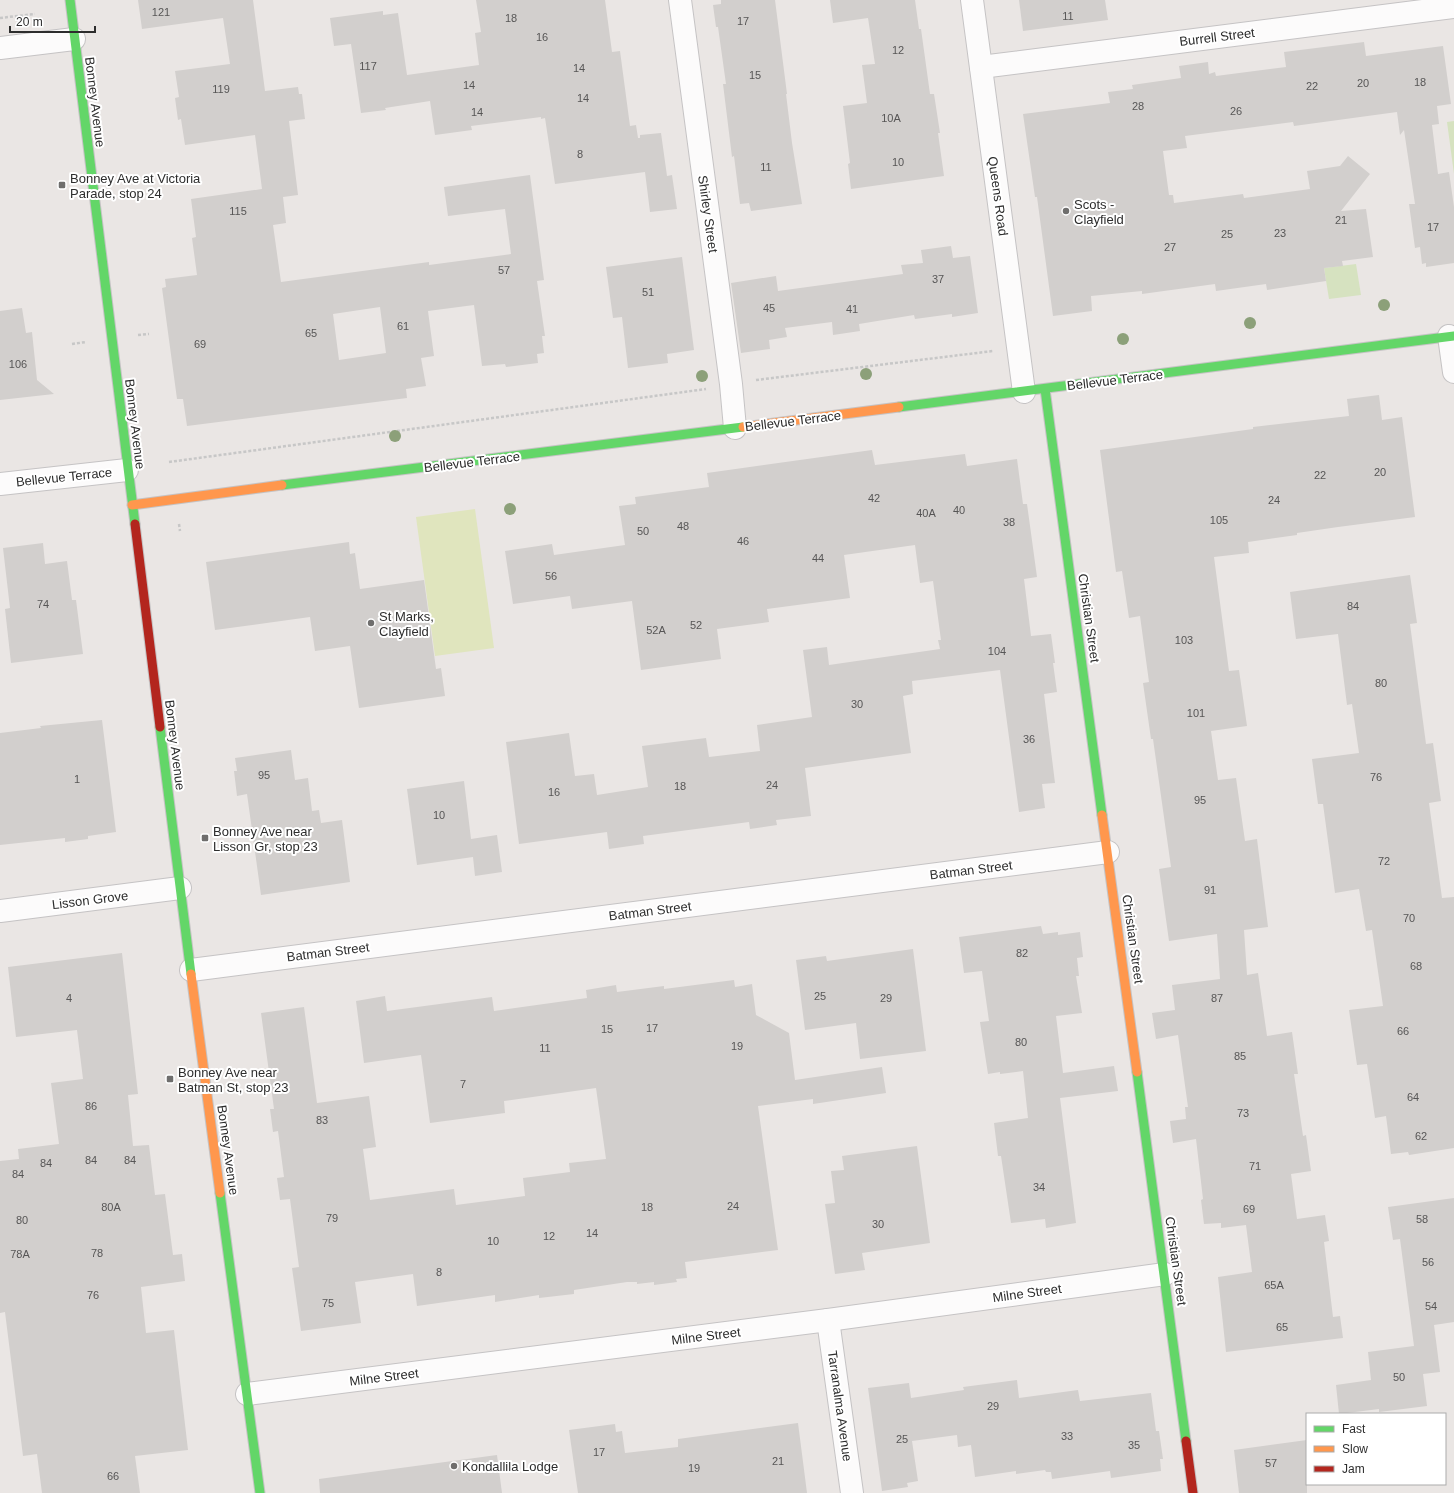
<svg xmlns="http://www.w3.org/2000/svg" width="1454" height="1493" font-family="Arial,sans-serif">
	<rect width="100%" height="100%" fill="#eae6e4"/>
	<g fill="#d6e2c0">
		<polygon points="1454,121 1454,174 1447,122"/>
		<polygon points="1356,264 1361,295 1329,299 1324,268"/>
	</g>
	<polygon fill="#e0e5be" points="475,509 494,648 435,656 416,517"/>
	<g fill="#d2cfcd" fill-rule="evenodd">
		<path d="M138,0H253L265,91L298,87L299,94H302L305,119L289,121L298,195L283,197L286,223L273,225L281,282L429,262V265L511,254L505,209L448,216L444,187L530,175L544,280L537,281L545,336H542L544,353L537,354L538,363L506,367L505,364L482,366L474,305L428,311L434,356L421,358L426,386L406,389L407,398L187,426L183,399H177L162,288L166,287L165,279L197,275L192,238L196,237L191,199L262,189L255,135L185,145L181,119L178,120L175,98L179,97L175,71L230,64L223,18L142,29ZM380,307L386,353L339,360L333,314Z"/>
		<polygon points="476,0 605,0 612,52 620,51 630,126 636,125 638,138 640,138 640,135 661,133 667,176 672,175 677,209 650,212 645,172 555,184 545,118 541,119 541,117 471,126 472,130 435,135 430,101 385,108 386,110 361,113 351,44 334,46 330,18 383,11 383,15 398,13 407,75 479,65 475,33 481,32"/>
		<polygon points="721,0 775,0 787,94 786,94 792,143 802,204 751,211 749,203 740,204 734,156 732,157 723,84 726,84 718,27 716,27 713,5 721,4"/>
		<polygon points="830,0 915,0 919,29 921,29 930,94 934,94 940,133 938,133 944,176 851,189 848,164 850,163 843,106 867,103 862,65 875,64 868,18 833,23"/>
		<polygon points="1019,0 1105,0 1108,20 1023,31"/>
		<polygon points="1364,42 1366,56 1443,46 1451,104 1437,106 1439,124 1432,125 1438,174 1449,172 1454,207 1454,263 1426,267 1426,263 1422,264 1420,247 1415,248 1409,204 1415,204 1404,130 1400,135 1397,112 1294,126 1293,122 1185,136 1187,148 1163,151 1169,195 1173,195 1174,203 1243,194 1244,198 1310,189 1307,171 1340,166 1348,156 1370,174 1341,211 1366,209 1373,257 1342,261 1343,266 1324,268 1326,281 1267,290 1266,284 1216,291 1215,284 1142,294 1142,291 1091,296 1092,311 1053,316 1037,197 1035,197 1023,114 1110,103 1108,92 1133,89 1132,85 1181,78 1179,66 1208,62 1209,74 1215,72 1216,76 1286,67 1284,52"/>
		<polygon points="951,246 953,258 970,256 978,313 952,317 952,314 915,319 914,315 859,324 860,331 833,335 832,322 785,328 787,337 769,340 770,349 741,353 731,283 776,276 778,291 903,274 901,265 923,263 921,250"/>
		<polygon points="682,257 694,350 667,354 668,363 628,368 622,317 613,318 606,267"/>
		<polygon points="22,308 26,333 32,332 37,380 54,394 0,400 0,311"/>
		<polygon points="1379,395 1382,420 1402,417 1415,517 1338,527 1297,533 1297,535 1248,542 1249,553 1214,557 1229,671 1239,670 1247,726 1211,731 1218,780 1236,778 1245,841 1257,839 1268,927 1244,930 1247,975 1258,973 1267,1036 1292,1032 1298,1074 1294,1074 1303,1136 1306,1135 1311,1171 1291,1174 1297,1219 1325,1215 1329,1241 1324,1242 1333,1317 1340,1316 1343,1338 1226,1352 1218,1277 1252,1272 1246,1225 1221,1228 1221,1223 1204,1224 1201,1200 1203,1199 1196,1139 1173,1143 1170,1121 1186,1119 1185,1107 1188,1107 1178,1035 1156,1039 1152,1013 1175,1010 1172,985 1220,979 1217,934 1169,941 1159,869 1171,867 1153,739 1151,739 1143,683 1149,682 1140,616 1129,618 1122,571 1116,572 1100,450 1253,429 1253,427 1349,416 1347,399"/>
		<polygon points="872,450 875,465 965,454 967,466 1017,459 1023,504 1027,504 1037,577 1024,579 1031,636 1051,634 1055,663 1053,663 1057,692 1044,694 1055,783 1042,784 1045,808 1019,812 1000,670 912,681 913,694 903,696 911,753 805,768 811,816 776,820 777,825 750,829 749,822 643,836 644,844 609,849 607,832 519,844 506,742 569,733 575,776 594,774 597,795 648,787 642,746 706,738 709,757 760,751 757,725 812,717 803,650 827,647 829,665 940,649 938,640 941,640 933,581 920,583 915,545 844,555 850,598 767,609 769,622 717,629 721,659 641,670 632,601 572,609 570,596 513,604 505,551 552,544 554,555 625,545 619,506 636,504 635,497 709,487 707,473"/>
		<polygon points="349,542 350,554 355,553 360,589 424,580 436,669 441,668 445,696 359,708 350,646 315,651 310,617 215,630 206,562"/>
		<polygon points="43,543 45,564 67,561 72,600 76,600 83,654 11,663 5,609 10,608 3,548"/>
		<polygon points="1410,575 1417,623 1410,624 1426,744 1433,743 1441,801 1429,803 1442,898 1454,897 1454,1148 1409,1155 1408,1152 1391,1154 1386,1116 1375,1118 1367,1064 1357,1065 1349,1010 1383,1006 1372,930 1366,931 1359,889 1335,893 1323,804 1318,804 1312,759 1359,753 1352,704 1347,705 1338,634 1296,639 1290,592"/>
		<polygon points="102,720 116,832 88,836 88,839 65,842 65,838 0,845 0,733 41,728 40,726"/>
		<polygon points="291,750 295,780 308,778 312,811 319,810 321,823 342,820 350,882 261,895 247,794 237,796 234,771 237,771 235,758"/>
		<polygon points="464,781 471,839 497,835 502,872 475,876 473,857 417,865 407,789"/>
		<polygon points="1041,926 1043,934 1058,932 1058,935 1080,932 1083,957 1077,958 1079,976 1076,976 1082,1013 1056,1016 1063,1073 1114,1066 1118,1091 1060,1098 1076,1223 1046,1228 1045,1219 1011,1223 1001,1156 998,1156 994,1123 1028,1118 1023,1071 1000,1074 1000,1072 988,1074 980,1022 989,1021 982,971 964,973 959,937"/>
		<polygon points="913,949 926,1051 860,1059 856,1023 805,1030 796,960 826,956 827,961"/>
		<polygon points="122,953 138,1094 128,1095 133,1146 149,1145 155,1195 165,1194 173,1255 182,1254 185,1281 141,1287 146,1333 174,1330 188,1450 135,1456 140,1493 42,1493 37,1454 23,1456 5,1312 0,1313 0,1161 19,1159 18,1149 59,1144 51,1083 83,1079 77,1030 16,1037 8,967"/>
		<polygon points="734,980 735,987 752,984 756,1015 789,1033 795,1080 882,1067 886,1093 813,1104 813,1099 758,1106 778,1250 685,1262 687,1278 676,1279 677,1282 654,1285 654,1282 637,1284 637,1282 627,1282 574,1290 574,1294 539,1298 539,1295 495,1302 495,1295 417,1306 413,1274 355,1282 361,1323 301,1331 292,1268 299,1267 290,1199 280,1200 277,1178 284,1177 278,1131 273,1132 270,1109 274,1109 261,1013 304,1007 317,1103 369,1096 376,1147 363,1149 370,1200 454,1189 456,1205 525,1196 523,1178 570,1172 569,1163 606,1159 596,1088 504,1101 505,1113 430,1123 421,1055 364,1063 356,1001 385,996 387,1011 492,997 494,1011 587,998 586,990 616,985 617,992 664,986 664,989"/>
		<polygon points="917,1146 930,1243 862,1253 865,1270 835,1274 825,1204 835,1203 831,1171 844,1170 842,1156"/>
		<polygon points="1454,1198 1454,1322 1434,1325 1440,1372 1423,1374 1427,1406 1379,1412 1379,1409 1339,1414 1336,1385 1371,1380 1368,1352 1414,1346 1400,1239 1393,1240 1388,1207"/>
		<polygon points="1017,1380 1019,1398 1078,1390 1080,1401 1151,1393 1156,1431 1159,1431 1163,1459 1160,1459 1161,1471 1111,1478 1110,1471 1052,1479 1051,1472 1046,1472 1045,1470 1016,1474 1016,1471 975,1477 971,1445 958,1447 957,1435 912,1441 918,1481 907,1483 908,1487 882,1491 868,1388 909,1383 911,1398 964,1390 963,1387"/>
		<polygon points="798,1423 807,1493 578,1493 569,1430 615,1424 616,1432 622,1431 625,1453 678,1447 678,1439"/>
		<polygon points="1307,1440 1307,1493 1239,1493 1234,1450"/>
		<polygon points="497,1455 502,1493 320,1493 319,1479"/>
	</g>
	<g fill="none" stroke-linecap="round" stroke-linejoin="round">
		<g stroke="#c5c3c4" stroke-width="24">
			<g id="street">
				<polyline points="680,0 731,384 735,428"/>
				<polyline points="972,0 1024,392"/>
				<polyline points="0,48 74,39"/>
				<polyline points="981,67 1454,7"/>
				<polyline points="1449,336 1454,372"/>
				<polyline points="0,484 127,470"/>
				<polyline points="0,911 180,888"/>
				<polyline points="191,970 1108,852"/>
				<polyline points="828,1320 852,1493"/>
				<polyline points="247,1394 828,1320 1165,1274"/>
			</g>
		</g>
		<g stroke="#c5c3c4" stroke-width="11">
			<g id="fast">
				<polyline points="70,0 135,524"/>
				<polyline points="1045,389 1102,815"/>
				<polyline points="899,407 1454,336"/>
				<polyline points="282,485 743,427"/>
				<polyline points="160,727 191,974"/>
				<polyline points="1137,1072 1186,1441"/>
				<polyline points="220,1193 260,1493"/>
			</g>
		</g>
		<g stroke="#c5c3c4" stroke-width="11">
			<g id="slow">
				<polyline points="743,427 899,407"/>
				<polyline points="132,505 282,485"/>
				<polyline points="1102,815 1137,1072"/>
				<polyline points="191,974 220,1193"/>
			</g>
		</g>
		<g stroke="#c5c3c4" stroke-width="11">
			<g id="jam">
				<polyline points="135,524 160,727"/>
				<polyline points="1186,1441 1193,1493"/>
			</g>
		</g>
		<g stroke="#c7c7c7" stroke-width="2.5" stroke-dasharray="3 2" stroke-linecap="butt">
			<polyline points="0,18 35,14"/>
			<polyline points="138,335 149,334"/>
			<polyline points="72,344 86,342"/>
			<polyline points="756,380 993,351"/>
			<polyline points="169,462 706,389"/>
			<polyline points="179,524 180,531"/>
		</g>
		<use href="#street" stroke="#fcfbfb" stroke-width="22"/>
		<use href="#fast" stroke="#63d668" stroke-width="9"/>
		<use href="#slow" stroke="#ff974d" stroke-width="9"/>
		<use href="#jam" stroke="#b3261e" stroke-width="9"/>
	</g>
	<g fill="#8ca079">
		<circle cx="1384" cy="305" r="6"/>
		<circle cx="1250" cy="323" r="6"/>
		<circle cx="1123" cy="339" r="6"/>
		<circle cx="866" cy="374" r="6"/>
		<circle cx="702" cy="376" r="6"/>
		<circle cx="395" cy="436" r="6"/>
		<circle cx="510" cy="509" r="6"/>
	</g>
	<g fill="#6f6e6d" stroke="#fff" stroke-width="1.5">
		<rect x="58" y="181" width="8" height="8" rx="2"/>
		<circle cx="1066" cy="211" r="4"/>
		<circle cx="371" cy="623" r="4"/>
		<rect x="201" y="834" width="8" height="8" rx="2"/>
		<rect x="166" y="1075" width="8" height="8" rx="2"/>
		<circle cx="454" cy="1466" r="4"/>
	</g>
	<g text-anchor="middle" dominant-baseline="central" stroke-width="4" stroke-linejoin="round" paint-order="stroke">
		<g font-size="11" fill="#575656">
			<text x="161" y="12">121</text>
			<text x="1068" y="16">11</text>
			<text x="511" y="18">18</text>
			<text x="743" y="21">17</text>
			<text x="542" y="37">16</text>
			<text x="898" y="50">12</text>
			<text x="368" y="66">117</text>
			<text x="579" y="68">14</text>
			<text x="755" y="75">15</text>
			<text x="1420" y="82">18</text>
			<text x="1363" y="83">20</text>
			<text x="469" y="85">14</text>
			<text x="1312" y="86">22</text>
			<text x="221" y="89">119</text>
			<text x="583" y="98">14</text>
			<text x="1138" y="106">28</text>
			<text x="1236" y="111">26</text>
			<text x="477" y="112">14</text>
			<text x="891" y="118">10A</text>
			<text x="580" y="154">8</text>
			<text x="898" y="162">10</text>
			<text x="766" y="167">11</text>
			<text x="238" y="211">115</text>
			<text x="1341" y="220">21</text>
			<text x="1433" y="227">17</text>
			<text x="1280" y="233">23</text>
			<text x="1227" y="234">25</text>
			<text x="1170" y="247">27</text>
			<text x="504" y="270">57</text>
			<text x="938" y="279">37</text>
			<text x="648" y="292">51</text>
			<text x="769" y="308">45</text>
			<text x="852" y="309">41</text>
			<text x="403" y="326">61</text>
			<text x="311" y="333">65</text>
			<text x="200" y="344">69</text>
			<text x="18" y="364">106</text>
			<text x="1380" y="472">20</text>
			<text x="1320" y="475">22</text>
			<text x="874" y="498">42</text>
			<text x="1274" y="500">24</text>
			<text x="959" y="510">40</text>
			<text x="926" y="513">40A</text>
			<text x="1219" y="520">105</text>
			<text x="1009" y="522">38</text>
			<text x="683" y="526">48</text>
			<text x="643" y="531">50</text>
			<text x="743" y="541">46</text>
			<text x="818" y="558">44</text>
			<text x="551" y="576">56</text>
			<text x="43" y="604">74</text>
			<text x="1353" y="606">84</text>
			<text x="696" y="625">52</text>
			<text x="656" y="630">52A</text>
			<text x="1184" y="640">103</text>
			<text x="997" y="651">104</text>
			<text x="1381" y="683">80</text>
			<text x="857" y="704">30</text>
			<text x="1196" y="713">101</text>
			<text x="1029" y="739">36</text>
			<text x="264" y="775">95</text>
			<text x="1376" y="777">76</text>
			<text x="77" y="779">1</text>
			<text x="772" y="785">24</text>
			<text x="680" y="786">18</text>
			<text x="554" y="792">16</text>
			<text x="1200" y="800">95</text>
			<text x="439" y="815">10</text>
			<text x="1384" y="861">72</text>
			<text x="1210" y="890">91</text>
			<text x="1409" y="918">70</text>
			<text x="1022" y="953">82</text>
			<text x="1416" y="966">68</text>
			<text x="820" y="996">25</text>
			<text x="69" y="998">4</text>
			<text x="886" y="998">29</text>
			<text x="1217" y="998">87</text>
			<text x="652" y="1028">17</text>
			<text x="607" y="1029">15</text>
			<text x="1403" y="1031">66</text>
			<text x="1021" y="1042">80</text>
			<text x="737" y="1046">19</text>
			<text x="545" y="1048">11</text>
			<text x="1240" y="1056">85</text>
			<text x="463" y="1084">7</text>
			<text x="1413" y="1097">64</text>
			<text x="91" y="1106">86</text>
			<text x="1243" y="1113">73</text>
			<text x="322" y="1120">83</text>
			<text x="1421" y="1136">62</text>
			<text x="91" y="1160">84</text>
			<text x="130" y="1160">84</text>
			<text x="46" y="1163">84</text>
			<text x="1255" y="1166">71</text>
			<text x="18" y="1174">84</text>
			<text x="1039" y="1187">34</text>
			<text x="733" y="1206">24</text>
			<text x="111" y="1207">80A</text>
			<text x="647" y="1207">18</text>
			<text x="1249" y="1209">69</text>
			<text x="332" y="1218">79</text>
			<text x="1422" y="1219">58</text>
			<text x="22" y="1220">80</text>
			<text x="878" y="1224">30</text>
			<text x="592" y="1233">14</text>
			<text x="549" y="1236">12</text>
			<text x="493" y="1241">10</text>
			<text x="97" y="1253">78</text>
			<text x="20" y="1254">78A</text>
			<text x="1428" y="1262">56</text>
			<text x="439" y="1272">8</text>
			<text x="1274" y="1285">65A</text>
			<text x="93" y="1295">76</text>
			<text x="328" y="1303">75</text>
			<text x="1431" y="1306">54</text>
			<text x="1282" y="1327">65</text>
			<text x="1399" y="1377">50</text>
			<text x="993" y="1406">29</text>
			<text x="1067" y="1436">33</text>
			<text x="902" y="1439">25</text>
			<text x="1134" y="1445">35</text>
			<text x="599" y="1452">17</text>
			<text x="778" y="1461">21</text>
			<text x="1271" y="1463">57</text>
			<text x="694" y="1468">19</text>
			<text x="113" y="1476">66</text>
		</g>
		<g font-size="13" fill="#2d2d2d" stroke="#fff">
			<text transform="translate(1217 37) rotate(-7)">Burrell Street</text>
			<text transform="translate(95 102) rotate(83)">Bonney Avenue</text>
			<text transform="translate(998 196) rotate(82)">Queens Road</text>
			<text transform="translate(708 214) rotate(82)">Shirley Street</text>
			<text transform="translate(1115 380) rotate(-7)">Bellevue Terrace</text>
			<text transform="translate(793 421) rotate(-7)">Bellevue Terrace</text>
			<text transform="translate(135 424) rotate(83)">Bonney Avenue</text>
			<text transform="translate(472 462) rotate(-7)">Bellevue Terrace</text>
			<text transform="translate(64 477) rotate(-6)">Bellevue Terrace</text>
			<text transform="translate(1089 618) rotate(82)">Christian Street</text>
			<text transform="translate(175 745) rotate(83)">Bonney Avenue</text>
			<text transform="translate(971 870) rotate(-7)">Batman Street</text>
			<text transform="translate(90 900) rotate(-7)">Lisson Grove</text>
			<text transform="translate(650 911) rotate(-7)">Batman Street</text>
			<text transform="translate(1133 939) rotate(82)">Christian Street</text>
			<text transform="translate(328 952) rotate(-7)">Batman Street</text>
			<text transform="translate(228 1150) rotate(82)">Bonney Avenue</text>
			<text transform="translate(1176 1261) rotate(82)">Christian Street</text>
			<text transform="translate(1027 1293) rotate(-8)">Milne Street</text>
			<text transform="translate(706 1336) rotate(-7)">Milne Street</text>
			<text transform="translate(384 1377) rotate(-7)">Milne Street</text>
			<text transform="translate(840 1406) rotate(82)">Tarranalma Avenue</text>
		</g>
		<g font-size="13" fill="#2d2d2d" stroke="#fff" text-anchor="start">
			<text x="70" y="178">Bonney Ave at Victoria<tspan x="70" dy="15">Parade, stop 24</tspan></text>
			<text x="1074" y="204">Scots -<tspan x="1074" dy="15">Clayfield</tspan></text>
			<text x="379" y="616">St Marks,<tspan x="379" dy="15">Clayfield</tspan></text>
			<text x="213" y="831">Bonney Ave near<tspan x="213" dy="15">Lisson Gr, stop 23</tspan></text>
			<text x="178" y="1072">Bonney Ave near<tspan x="178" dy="15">Batman St, stop 23</tspan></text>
			<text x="462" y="1466">Kondallila Lodge</text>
		</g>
	</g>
	<rect x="1306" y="1413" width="140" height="72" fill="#ffffff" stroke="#ababab"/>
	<rect x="1314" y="1426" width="20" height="6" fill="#63d668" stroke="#ababab"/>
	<text x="1342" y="1433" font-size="12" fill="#2d2d2d">Fast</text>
	<rect x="1314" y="1446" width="20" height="6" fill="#ff974d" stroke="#ababab"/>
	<text x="1342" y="1453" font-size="12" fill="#2d2d2d">Slow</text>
	<rect x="1314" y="1466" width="20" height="6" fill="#b3261e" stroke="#ababab"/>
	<text x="1342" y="1473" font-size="12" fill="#2d2d2d">Jam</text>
	<path d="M10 26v6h85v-6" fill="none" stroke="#2d2d2d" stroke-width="2"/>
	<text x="16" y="26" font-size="12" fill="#2d2d2d" stroke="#ffffff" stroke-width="3" paint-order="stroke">20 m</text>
</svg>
